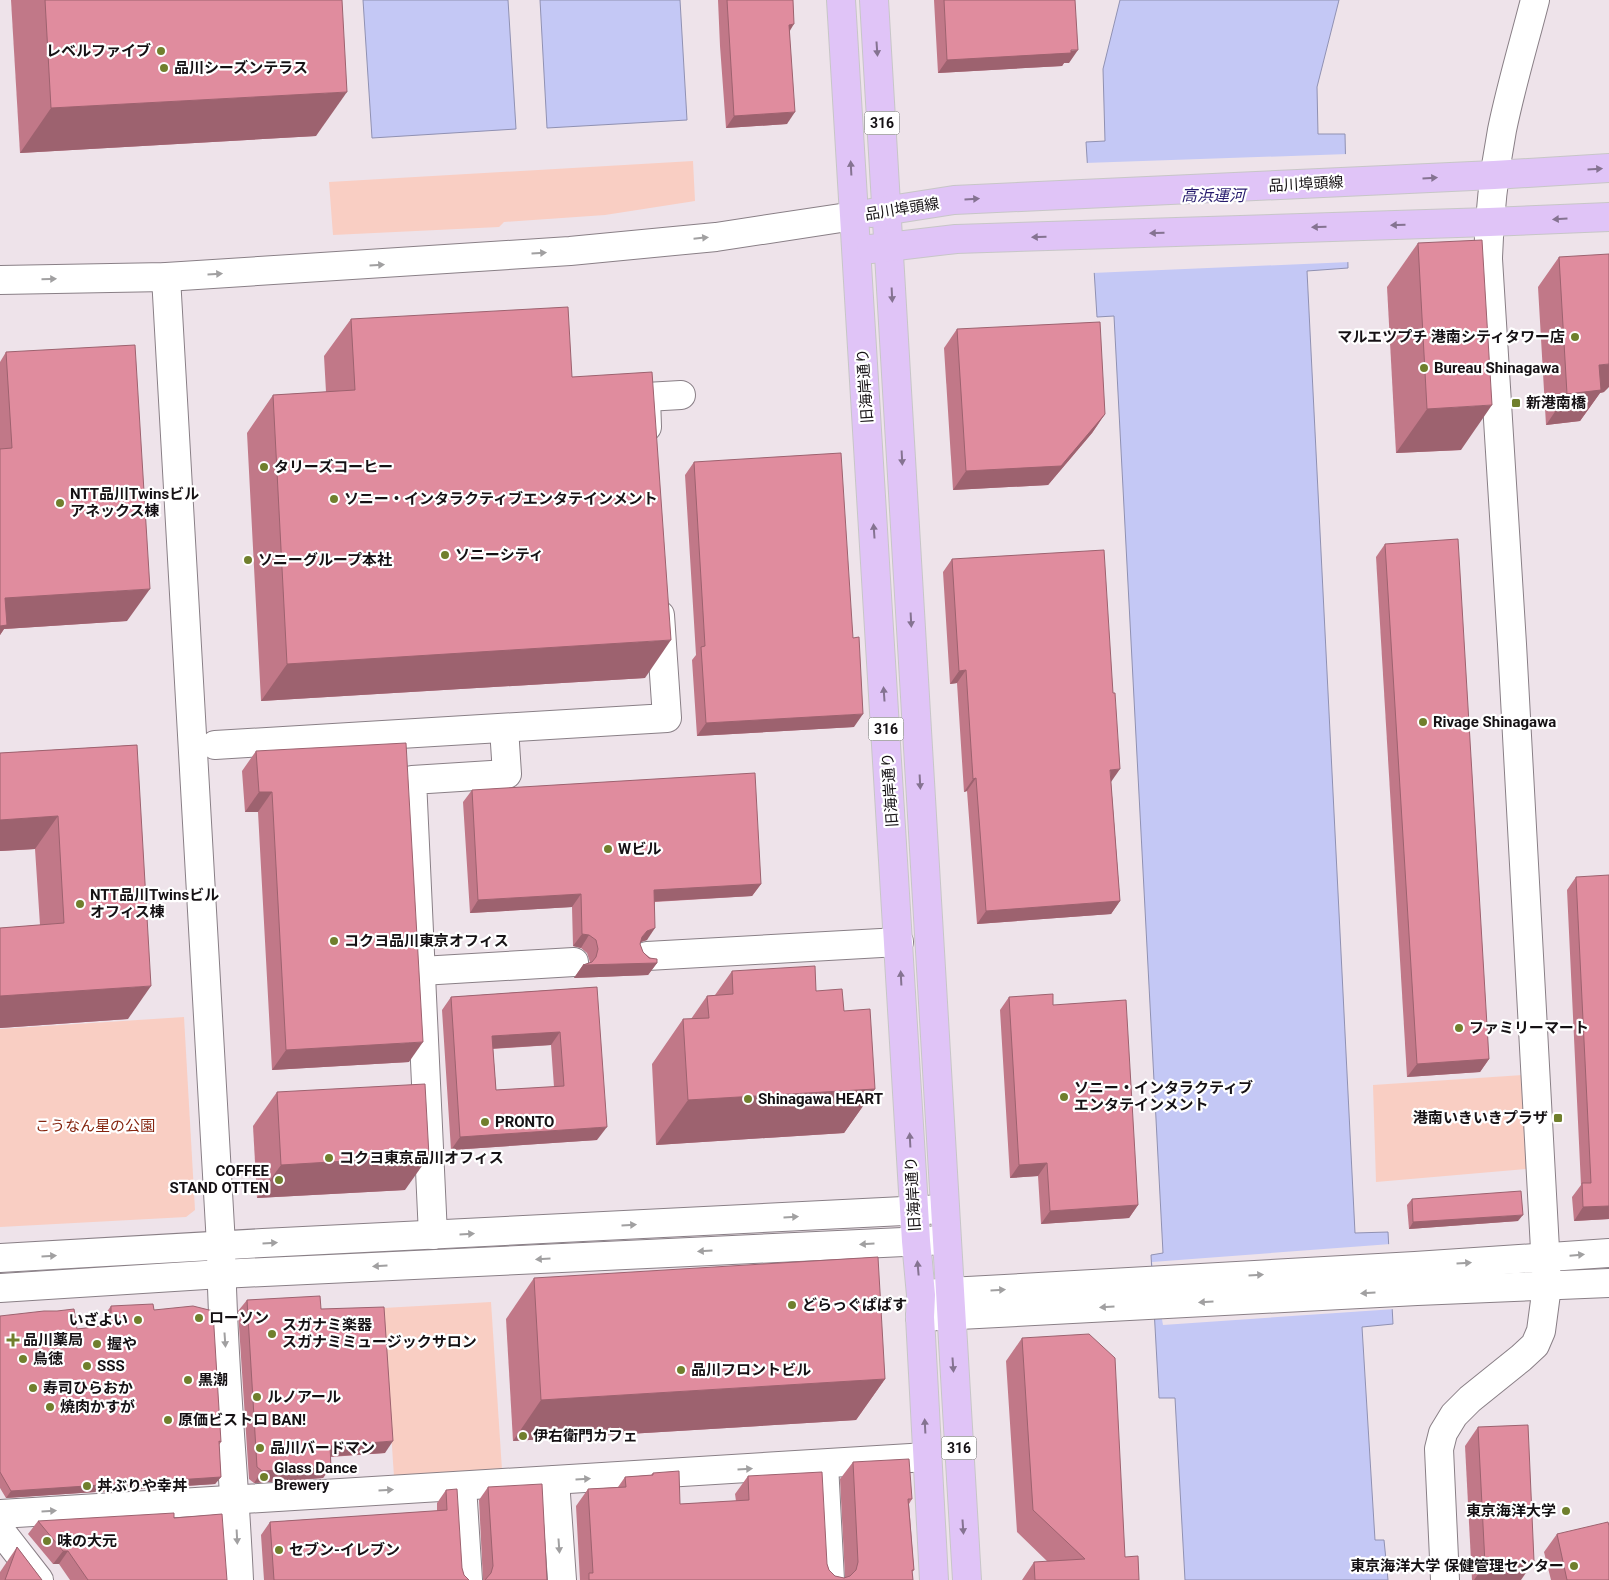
<svg xmlns="http://www.w3.org/2000/svg" width="1609" height="1580" font-family="Roboto,'Noto Sans JP',sans-serif">
	<rect width="100%" height="100%" fill="#eee3ea"/>
	<g fill="#f9cec3">
		<polygon points="693,161 695,201 605,215 504,222 499,227 333,235 329,182"/>
		<polygon points="184,1017 195,1210 186,1217 0,1227 0,1029"/>
		<polygon points="1523,1075 1527,1169 1376,1182 1373,1085"/>
		<polygon points="491,1302 502,1470 394,1477 383,1308"/>
	</g>
	<g fill="#c4c8f5" stroke="#9091b2">
		<polygon points="363,0 508,0 516,129 372,138"/>
		<polygon points="540,0 680,0 687,120 547,128"/>
		<polygon points="1120,0 1339,0 1317,87 1318,134 1345,134 1348,268 1307,271 1355,1233 1388,1232 1393,1324 1362,1327 1375,1540 1384,1540 1388,1580 1185,1580 1175,1398 1159,1398 1151,1255 1163,1253 1114,316 1097,317 1086,142 1105,141 1103,69"/>
	</g>
	<g fill="#eee3ea">
		<polygon points="1348,154 1350,262 1092,273 1085,163"/>
		<polygon points="1391,1244 1395,1309 1163,1325 1152,1262"/>
	</g>
	<g fill="none" stroke-linecap="round" stroke-linejoin="round">
		<g stroke="#897f86" stroke-width="30">
			<g id="minor">
				<path d="M166,277L221,1245C222,1357 234,1468 239,1580"/>
				<polyline points="0,280 166,277 570,251 716,237 854,216"/>
				<polyline points="647,427 646,397 681,395"/>
				<polyline points="215,745 667,718 660,615"/>
				<polyline points="647,956 899,942"/>
				<polyline points="421,971 574,962"/>
				<polyline points="433,1235 412,780 507,774 504,728"/>
				<polyline points="0,1258 263,1243 944,1209"/>
				<polyline points="0,1288 221,1274 946,1240"/>
				<polyline points="921,1295 949,1292 1415,1266 1609,1253"/>
				<polyline points="920,1317 1417,1291 1609,1283"/>
				<polyline points="824,1464 830,1580"/>
				<polyline points="555,1480 562,1580"/>
				<polyline points="462,1486 468,1580"/>
				<polyline points="0,1514 927,1457"/>
				<polyline points="0,1530 39,1580"/>
				<path d="M1445,1580L1439,1449L1443,1433L1454,1415L1470,1399L1521,1358L1535,1345L1541,1331L1547,1286L1512,644L1488,259C1489,216 1494,173 1502,130C1511,86 1524,43 1535,0"/>
			</g>
		</g>
		<g stroke="#c7c6c7" stroke-width="30">
			<g id="major">
				<polyline points="841,0 916,1241 921,1295 920,1317 934,1580"/>
				<path d="M874,0C908,526 934,1053 967,1580"/>
				<polyline points="871,213 954,200 1494,175 1609,168"/>
				<polyline points="871,249 956,239 1489,222 1609,217"/>
			</g>
		</g>
		<use href="#minor" stroke="#fff" stroke-width="28"/>
		<use href="#major" stroke="#e0c4f7" stroke-width="28"/>
	</g>
	<g fill="#c17888" fill-rule="evenodd">
		<polygon points="11,0 342,0 316,136 20,153"/>
		<polygon points="718,0 793,0 790,31 787,124 726,128 720,46"/>
		<polygon points="934,0 1075,0 1069,63 1064,63 1062,66 938,73"/>
		<polygon points="1418,243 1461,450 1396,453 1387,287"/>
		<polygon points="1559,257 1604,392 1600,393 1580,421 1546,425 1538,287"/>
		<polygon points="351,319 572,377 645,678 261,701 247,433 273,395 326,392 324,356"/>
		<polygon points="957,329 1105,414 1092,433 1048,485 953,490 944,348"/>
		<polygon points="6,352 127,621 4,629 0,635 0,362"/>
		<polygon points="694,462 854,727 697,736 692,660 696,655 685,475"/>
		<polygon points="1385,544 1489,1059 1480,1072 1407,1077 1376,557"/>
		<polygon points="952,559 1111,782 1120,901 1111,914 977,924 967,791 964,792 957,683 950,684 943,572"/>
		<polygon points="137,745 128,1019 0,1028 0,928 40,925 35,849 0,851 0,753"/>
		<polygon points="256,751 409,1062 272,1070 258,812 245,812 242,771"/>
		<polygon points="472,790 761,884 752,896 655,902 647,940 641,942 640,944 643,952 657,963 648,975 574,978 583,965 589,963 590,962 587,953 581,948 573,946 572,907 470,913 463,802"/>
		<polygon points="1576,877 1609,1219 1574,1221 1572,1197 1581,1185 1567,890"/>
		<polygon points="732,971 816,991 844,1011 875,1089 844,1133 656,1145 652,1064 683,1019 691,1019 707,996 715,995"/>
		<path d="M597,987V1140L451,1150L442,1010L451,997ZM551,1045L554,1087L496,1090L493,1049Z"/>
		<polygon points="1009,997 1138,1205 1129,1218 1041,1224 1038,1176 1010,1178 1000,1010"/>
		<polygon points="277,1092 405,1190 257,1198 253,1126"/>
		<polygon points="1412,1199 1518,1221 1409,1229 1407,1205"/>
		<polygon points="534,1278 885,1379 856,1420 513,1441 506,1319"/>
		<polygon points="247,1300 321,1309 385,1453 331,1457 331,1467 323,1478 254,1483 249,1479 238,1311"/>
		<polygon points="111,1306 154,1310 221,1442 219,1445 221,1477 215,1484 6,1498 0,1488 0,1316 77,1329 106,1326 106,1313"/>
		<polygon points="1022,1338 1125,1557 1139,1580 1022,1580 1034,1562 1048,1562 1017,1532 1006,1361"/>
		<polygon points="1478,1427 1521,1580 1472,1580 1465,1446"/>
		<polygon points="853,1462 912,1499 909,1504 914,1570 912,1572 913,1580 580,1580 576,1506 588,1489 618,1487 625,1477 651,1475 653,1473 680,1504 736,1501 735,1494 748,1476 827,1564 829,1570 835,1576 844,1578 845,1577 840,1479"/>
		<polygon points="488,1487 547,1580 483,1580 479,1500"/>
		<polygon points="446,1490 462,1568 464,1575 469,1580 264,1580 261,1535 270,1522 437,1511 437,1503"/>
		<polygon points="174,1518 227,1580 70,1580 59,1564 53,1564 28,1534 38,1521"/>
		<polygon points="1557,1534 1609,1580 1551,1580 1544,1552"/>
		<polygon points="17,1547 42,1580 0,1580 0,1572"/>
	</g>
	<g fill="#9d626f">
		<polygon points="794,24 786,37 789,25"/>
		<polygon points="1078,50 1069,63 1064,63 1062,66 938,73 947,60"/>
		<polygon points="347,92 316,136 20,153 51,108"/>
		<polygon points="795,112 787,124 726,128 734,116"/>
		<polygon points="1609,364 1609,387 1604,392 1600,393 1580,421 1546,425 1567,394 1599,365"/>
		<polygon points="1492,405 1461,450 1396,453 1427,409"/>
		<polygon points="1105,414 1092,433 1048,485 953,490 966,471"/>
		<polygon points="150,589 127,621 4,629 0,635 0,605 5,598"/>
		<polygon points="671,640 645,678 261,701 287,664"/>
		<polygon points="966,670 957,683 950,684 959,671"/>
		<polygon points="863,714 854,727 697,736 706,723"/>
		<polygon points="1120,769 1111,782 1110,770"/>
		<polygon points="976,778 967,791 964,792 973,779"/>
		<polygon points="259,792 272,792 258,812 245,812"/>
		<polygon points="58,816 35,849 0,851 0,820"/>
		<polygon points="761,884 752,896 645,902 654,890"/>
		<polygon points="581,894 572,907 470,913 478,900"/>
		<polygon points="1120,901 1111,914 977,924 986,911"/>
		<polygon points="655,928 647,940 638,943 642,937 647,931"/>
		<polygon points="582,934 589,935 581,948 573,946"/>
		<polygon points="657,963 648,975 574,978 583,965"/>
		<polygon points="151,986 128,1019 0,1028 0,996"/>
		<polygon points="560,1032 551,1045 483,1049 492,1036"/>
		<polygon points="423,1042 409,1062 272,1070 286,1050"/>
		<polygon points="1489,1059 1480,1072 1407,1077 1417,1064"/>
		<polygon points="875,1089 844,1133 656,1145 688,1100"/>
		<polygon points="607,1127 597,1140 451,1150 460,1137"/>
		<polygon points="429,1156 405,1190 257,1198 281,1165"/>
		<polygon points="1047,1163 1038,1176 1010,1178 1019,1165"/>
		<polygon points="1138,1205 1129,1218 1041,1224 1050,1211"/>
		<polygon points="1609,1206 1609,1219 1574,1221 1583,1207"/>
		<polygon points="1523,1215 1518,1221 1409,1229 1413,1222"/>
		<polygon points="885,1379 856,1420 513,1441 541,1400"/>
		<polygon points="393,1441 385,1453 322,1457 330,1446"/>
		<polygon points="331,1467 323,1478 254,1483 262,1471"/>
		<polygon points="221,1477 215,1484 6,1498 11,1491"/>
		<polygon points="63,1551 68,1551 59,1564 53,1564"/>
		<polygon points="1534,1561 1521,1580 1474,1580 1485,1564"/>
	</g>
	<g fill="#e08c9e" stroke="#9d626f" fill-rule="evenodd">
		<polygon points="45,0 342,0 347,92 51,108"/>
		<polygon points="727,0 793,0 794,24 789,25 795,112 734,116"/>
		<polygon points="944,0 1075,0 1078,50 1071,50 1071,53 947,60"/>
		<polygon points="1482,240 1492,405 1427,409 1418,243"/>
		<polygon points="1609,254 1609,364 1599,365 1601,390 1567,394 1559,257"/>
		<polygon points="568,307 572,377 652,372 671,640 287,664 273,395 355,390 351,319"/>
		<polygon points="1100,322 1105,414 1061,466 966,471 957,329"/>
		<polygon points="135,345 150,589 5,598 7,625 0,626 0,449 12,448 6,352"/>
		<polygon points="841,453 853,638 859,637 863,714 706,723 701,647 705,646 694,462"/>
		<polygon points="1458,539 1489,1059 1417,1064 1385,544"/>
		<polygon points="1104,550 1113,693 1115,693 1120,769 1110,770 1120,901 986,911 976,778 973,779 966,670 959,671 952,559"/>
		<polygon points="406,743 423,1042 286,1050 272,792 259,792 256,751"/>
		<polygon points="137,745 151,986 0,996 0,928 64,923 58,816 0,820 0,753"/>
		<polygon points="755,773 761,884 654,890 655,928 647,931 642,937 640,944 643,952 649,958 657,959 657,963 583,965 592,962 596,957 598,949 596,940 589,935 582,934 581,894 478,900 472,790"/>
		<polygon points="1609,875 1609,1206 1583,1207 1582,1183 1591,1183 1576,877"/>
		<polygon points="815,966 816,991 842,989 844,1011 870,1009 875,1089 688,1100 683,1019 709,1018 707,996 733,994 732,971"/>
		<path d="M597,987L607,1127L460,1137L451,997ZM560,1032L564,1086L496,1090L492,1036Z"/>
		<polygon points="1053,994 1053,1005 1126,1000 1138,1205 1050,1211 1047,1163 1019,1165 1009,997"/>
		<polygon points="425,1084 429,1156 281,1165 277,1092"/>
		<polygon points="1521,1191 1523,1215 1413,1222 1412,1199"/>
		<polygon points="878,1257 885,1379 541,1400 534,1278"/>
		<polygon points="320,1296 321,1309 384,1307 393,1441 330,1446 331,1467 262,1471 257,1467 247,1300"/>
		<polygon points="153,1304 154,1310 193,1306 213,1311 221,1442 219,1441 221,1477 11,1491 0,1472 0,1316 44,1311 57,1311 74,1309 77,1329 111,1325 111,1306"/>
		<polygon points="1089,1334 1115,1358 1125,1557 1138,1556 1139,1580 1035,1580 1034,1562 1085,1559 1033,1510 1022,1338"/>
		<polygon points="1528,1425 1534,1561 1485,1564 1478,1427"/>
		<polygon points="909,1459 912,1499 908,1499 914,1570 912,1570 913,1580 589,1580 589,1573 593,1573 588,1489 626,1487 625,1477 653,1475 653,1473 679,1471 680,1504 749,1500 748,1476 822,1472 827,1564 829,1570 835,1576 844,1578 850,1576 856,1570 858,1562 853,1462"/>
		<polygon points="542,1484 547,1580 485,1580 491,1573 493,1566 488,1487"/>
		<polygon points="457,1489 462,1568 464,1575 469,1580 274,1580 270,1522 447,1510 446,1490"/>
		<polygon points="174,1513 174,1518 222,1514 227,1580 88,1580 68,1551 63,1551 38,1521"/>
		<polygon points="1608,1522 1609,1526 1609,1580 1567,1580 1557,1534"/>
		<polygon points="17,1547 42,1580 5,1580"/>
	</g>
	<defs><path id="oneway-solid" d="M-6-.8H1V-3.2L6.5 0L1 3.2V.8H-6Z" transform="scale(1.25)"/></defs>
	<g fill="#857391">
		<use href="#oneway-solid" transform="translate(877 49) rotate(86)"/>
		<use href="#oneway-solid" transform="translate(851 168) rotate(-93)"/>
		<use href="#oneway-solid" transform="translate(1595 169) rotate(-3)"/>
		<use href="#oneway-solid" transform="translate(1430 178) rotate(-3)"/>
		<use href="#oneway-solid" transform="translate(972 199) rotate(-3)"/>
		<use href="#oneway-solid" transform="translate(1560 219) rotate(177)"/>
		<use href="#oneway-solid" transform="translate(1398 225) rotate(178)"/>
		<use href="#oneway-solid" transform="translate(1319 227) rotate(178)"/>
		<use href="#oneway-solid" transform="translate(1157 233) rotate(178)"/>
		<use href="#oneway-solid" transform="translate(1039 237) rotate(178)"/>
		<use href="#oneway-solid" transform="translate(892 295) rotate(87)"/>
		<use href="#oneway-solid" transform="translate(902 458) rotate(87)"/>
		<use href="#oneway-solid" transform="translate(874 531) rotate(-94)"/>
		<use href="#oneway-solid" transform="translate(911 620) rotate(87)"/>
		<use href="#oneway-solid" transform="translate(884 694) rotate(-94)"/>
		<use href="#oneway-solid" transform="translate(920 782) rotate(87)"/>
		<use href="#oneway-solid" transform="translate(901 978) rotate(-93)"/>
		<use href="#oneway-solid" transform="translate(910 1140) rotate(-93)"/>
		<use href="#oneway-solid" transform="translate(918 1268) rotate(-95)"/>
		<use href="#oneway-solid" transform="translate(953 1365) rotate(86)"/>
		<use href="#oneway-solid" transform="translate(925 1426) rotate(-93)"/>
		<use href="#oneway-solid" transform="translate(963 1527) rotate(86)"/>
	</g>
	<g fill="#a1a0a1">
		<use href="#oneway-solid" transform="translate(701 238) rotate(-6)"/>
		<use href="#oneway-solid" transform="translate(539 253) rotate(-4)"/>
		<use href="#oneway-solid" transform="translate(377 265) rotate(-4)"/>
		<use href="#oneway-solid" transform="translate(215 274) rotate(-3)"/>
		<use href="#oneway-solid" transform="translate(49 279) rotate(-1)"/>
		<use href="#oneway-solid" transform="translate(791 1217) rotate(-3)"/>
		<use href="#oneway-solid" transform="translate(629 1225) rotate(-3)"/>
		<use href="#oneway-solid" transform="translate(467 1234) rotate(-3)"/>
		<use href="#oneway-solid" transform="translate(270 1243) rotate(-3)"/>
		<use href="#oneway-solid" transform="translate(867 1244) rotate(177)"/>
		<use href="#oneway-solid" transform="translate(705 1251) rotate(177)"/>
		<use href="#oneway-solid" transform="translate(1577 1255) rotate(-5)"/>
		<use href="#oneway-solid" transform="translate(49 1256) rotate(-3)"/>
		<use href="#oneway-solid" transform="translate(543 1259) rotate(177)"/>
		<use href="#oneway-solid" transform="translate(1464 1263) rotate(-4)"/>
		<use href="#oneway-solid" transform="translate(380 1266) rotate(177)"/>
		<use href="#oneway-solid" transform="translate(1256 1275) rotate(-3)"/>
		<use href="#oneway-solid" transform="translate(998 1290) rotate(-3)"/>
		<use href="#oneway-solid" transform="translate(1368 1293) rotate(177)"/>
		<use href="#oneway-solid" transform="translate(1206 1302) rotate(177)"/>
		<use href="#oneway-solid" transform="translate(1107 1307) rotate(177)"/>
		<use href="#oneway-solid" transform="translate(225 1340) rotate(86)"/>
		<use href="#oneway-solid" transform="translate(745 1469) rotate(-3)"/>
		<use href="#oneway-solid" transform="translate(583 1479) rotate(-3)"/>
		<use href="#oneway-solid" transform="translate(386 1490) rotate(-3)"/>
		<use href="#oneway-solid" transform="translate(49 1511) rotate(-4)"/>
		<use href="#oneway-solid" transform="translate(237 1537) rotate(87)"/>
		<use href="#oneway-solid" transform="translate(559 1546) rotate(86)"/>
	</g>
	<g fill="#707f2d" stroke="#fff" stroke-width="2">
		<circle cx="161" cy="51" r="5"/>
		<circle cx="164" cy="68" r="5"/>
		<circle cx="1575" cy="337" r="5"/>
		<circle cx="1424" cy="368" r="5"/>
		<rect x="1511" y="398" width="10" height="10" rx="2.5"/>
		<circle cx="264" cy="467" r="5"/>
		<circle cx="334" cy="499" r="5"/>
		<circle cx="60" cy="503" r="5"/>
		<circle cx="445" cy="555" r="5"/>
		<circle cx="248" cy="560" r="5"/>
		<circle cx="1423" cy="722" r="5"/>
		<circle cx="608" cy="849" r="5"/>
		<circle cx="80" cy="904" r="5"/>
		<circle cx="334" cy="941" r="5"/>
		<circle cx="1459" cy="1028" r="5"/>
		<circle cx="1064" cy="1097" r="5"/>
		<circle cx="748" cy="1099" r="5"/>
		<rect x="1553" y="1113" width="10" height="10" rx="2.5"/>
		<circle cx="485" cy="1122" r="5"/>
		<circle cx="329" cy="1158" r="5"/>
		<circle cx="279" cy="1180" r="5"/>
		<circle cx="792" cy="1305" r="5"/>
		<circle cx="199" cy="1318" r="5"/>
		<circle cx="138" cy="1320" r="5"/>
		<circle cx="272" cy="1334" r="5"/>
		<path d="M10.5 1332.5h5v5h5v5h-5v5h-5v-5h-5v-5h5z"/>
		<circle cx="97" cy="1344" r="5"/>
		<circle cx="23" cy="1359" r="5"/>
		<circle cx="87" cy="1366" r="5"/>
		<circle cx="681" cy="1370" r="5"/>
		<circle cx="188" cy="1380" r="5"/>
		<circle cx="33" cy="1388" r="5"/>
		<circle cx="257" cy="1397" r="5"/>
		<circle cx="50" cy="1407" r="5"/>
		<circle cx="168" cy="1420" r="5"/>
		<circle cx="523" cy="1436" r="5"/>
		<circle cx="260" cy="1448" r="5"/>
		<circle cx="264" cy="1477" r="5"/>
		<circle cx="87" cy="1486" r="5"/>
		<circle cx="1566" cy="1511" r="5"/>
		<circle cx="47" cy="1541" r="5"/>
		<circle cx="279" cy="1550" r="5"/>
		<circle cx="1574" cy="1566" r="5"/>
	</g>
	<g text-anchor="middle" dominant-baseline="central" stroke-width="4.5" stroke-linejoin="round" paint-order="stroke">
		<g fill="#fff" stroke="#5b585a" stroke-width="1">
			<rect x="864.5" y="111.5" width="35" height="23" rx="4"/>
			<rect x="868.5" y="717.5" width="35" height="23" rx="4"/>
			<rect x="941.5" y="1436.5" width="35" height="23" rx="4"/>
		</g>
		<g font-size="14" font-weight="bold" fill="#151114">
			<text x="882" y="123">316</text>
			<text x="886" y="729">316</text>
			<text x="959" y="1448">316</text>
		</g>
		<g font-size="15" font-weight="bold" fill="#151114" stroke="#fff" text-anchor="start">
			<text x="151" y="51" text-anchor="end">レベルファイブ</text>
			<text x="174" y="68">品川シーズンテラス</text>
			<text x="1565" y="337" text-anchor="end">マルエツプチ 港南シティタワー店</text>
			<text x="1434" y="368">Bureau Shinagawa</text>
			<text x="1526" y="403">新港南橋</text>
			<text x="274" y="467">タリーズコーヒー</text>
			<text x="70" y="494">NTT品川Twinsビル<tspan x="70" dy="17">アネックス棟</tspan></text>
			<text x="344" y="499">ソニー・インタラクティブエンタテインメント</text>
			<text x="455" y="555">ソニーシティ</text>
			<text x="258" y="560">ソニーグループ本社</text>
			<text x="1433" y="722">Rivage Shinagawa</text>
			<text x="618" y="849">Wビル</text>
			<text x="90" y="895">NTT品川Twinsビル<tspan x="90" dy="17">オフィス棟</tspan></text>
			<text x="344" y="941">コクヨ品川東京オフィス</text>
			<text x="1469" y="1028">ファミリーマート</text>
			<text x="1074" y="1088">ソニー・インタラクティブ<tspan x="1074" dy="17">エンタテインメント</tspan></text>
			<text x="758" y="1099">Shinagawa HEART</text>
			<text x="1548" y="1118" text-anchor="end">港南いきいきプラザ</text>
			<text x="495" y="1122">PRONTO</text>
			<text x="339" y="1158">コクヨ東京品川オフィス</text>
			<text x="269" y="1171" text-anchor="end">COFFEE<tspan x="269" dy="17">STAND OTTEN</tspan></text>
			<text x="802" y="1305">どらっぐぱぱす</text>
			<text x="209" y="1318">ローソン</text>
			<text x="128" y="1320" text-anchor="end">いざよい</text>
			<text x="282" y="1325">スガナミ楽器<tspan x="282" dy="17">スガナミミュージックサロン</tspan></text>
			<text x="23" y="1340">品川薬局</text>
			<text x="107" y="1344">握や</text>
			<text x="33" y="1359">鳥徳</text>
			<text x="97" y="1366">SSS</text>
			<text x="691" y="1370">品川フロントビル</text>
			<text x="198" y="1380">黒潮</text>
			<text x="43" y="1388">寿司ひらおか</text>
			<text x="267" y="1397">ルノアール</text>
			<text x="60" y="1407">焼肉かすが</text>
			<text x="178" y="1420">原価ビストロ BAN!</text>
			<text x="533" y="1436">伊右衛門カフェ</text>
			<text x="270" y="1448">品川バードマン</text>
			<text x="274" y="1468">Glass Dance<tspan x="274" dy="17">Brewery</tspan></text>
			<text x="97" y="1486">丼ぶりや幸丼</text>
			<text x="1556" y="1511" text-anchor="end">東京海洋大学</text>
			<text x="57" y="1541">味の大元</text>
			<text x="289" y="1550">セブン-イレブン</text>
			<text x="1564" y="1566" text-anchor="end">東京海洋大学 保健管理センター</text>
		</g>
		<g font-size="15" fill="#151114" stroke="#fff">
			<text transform="translate(1306 184) rotate(-3)">品川埠頭線</text>
			<text transform="translate(902 209) rotate(-9)">品川埠頭線</text>
			<text transform="translate(865 386) rotate(-94)">旧海岸通り</text>
			<text transform="translate(890 790) rotate(-94)">旧海岸通り</text>
			<text transform="translate(913 1194) rotate(-93)">旧海岸通り</text>
		</g>
		<g font-size="15" fill="#85250f" stroke="#fff">
			<text x="95" y="1126">こうなん星の公園</text>
		</g>
		<g font-size="16" font-style="italic" fill="#271b6d" stroke="#fff">
			<text x="1213" y="195">高浜運河</text>
		</g>
	</g>
</svg>
